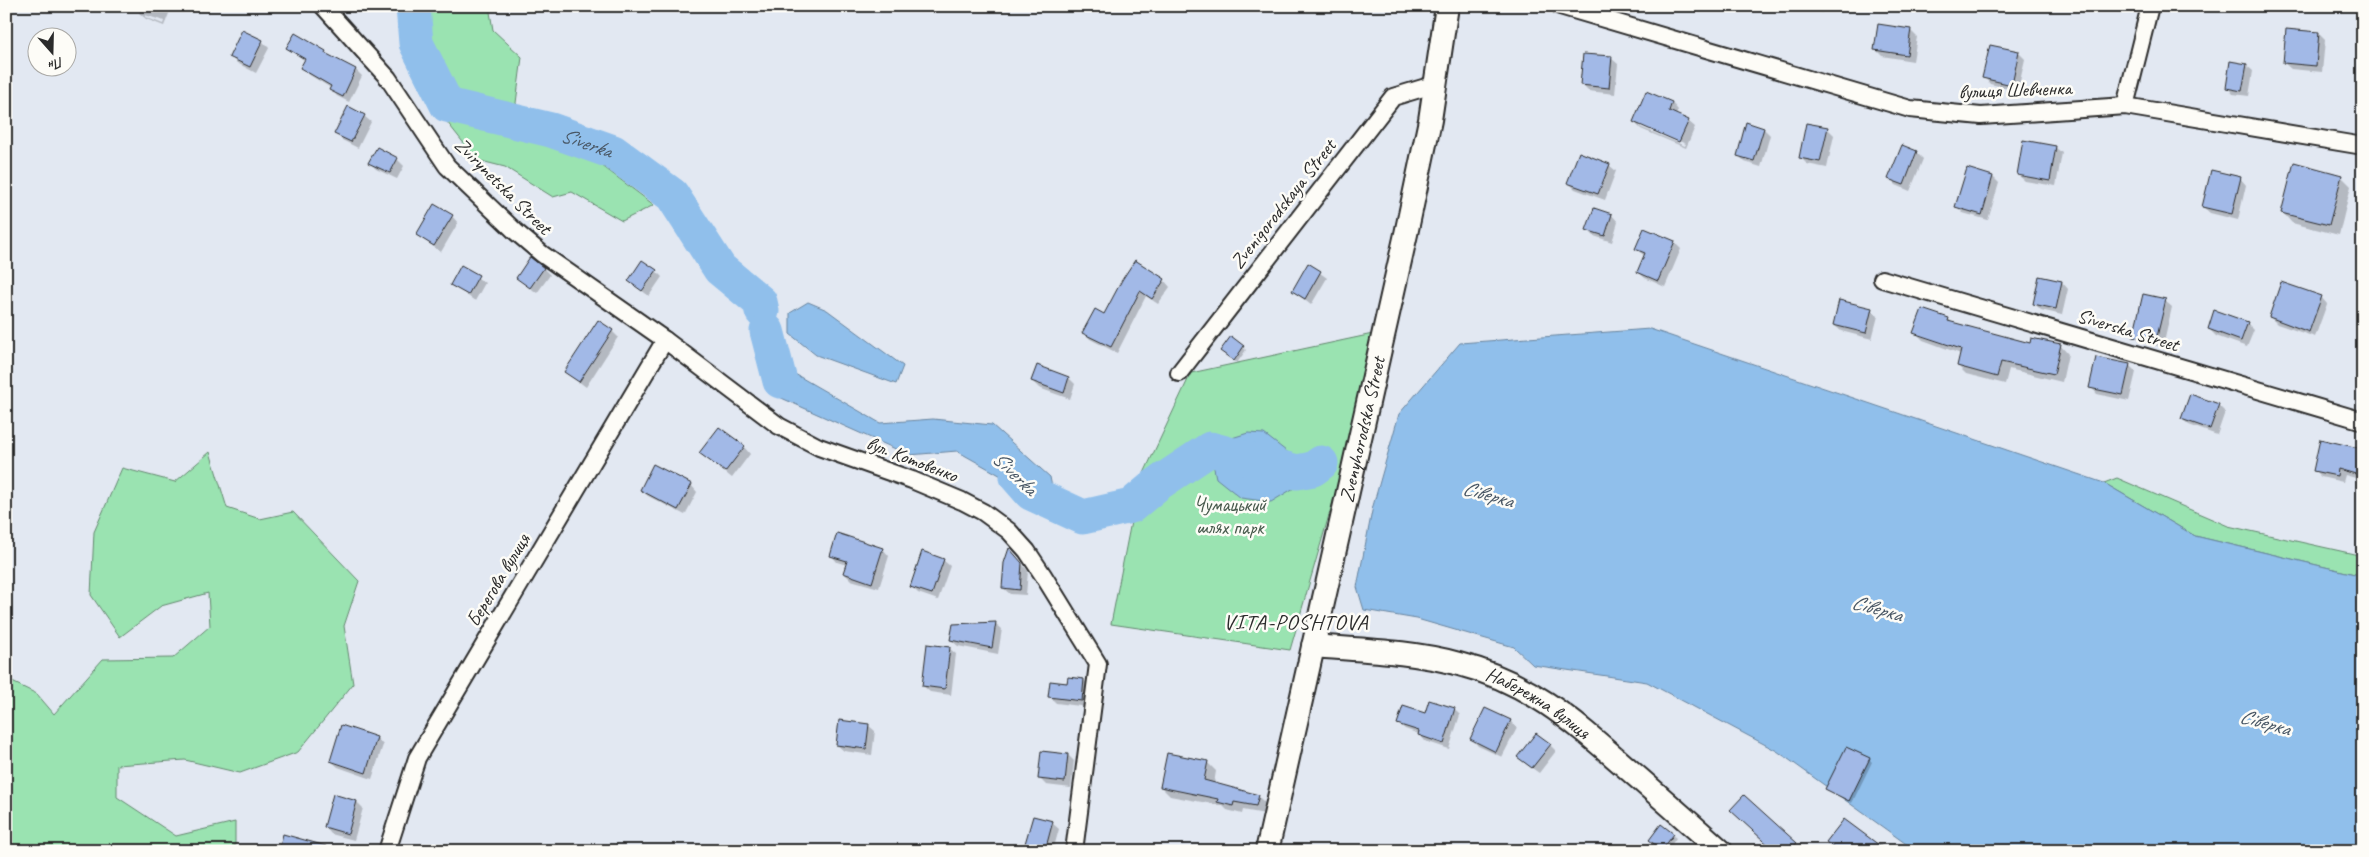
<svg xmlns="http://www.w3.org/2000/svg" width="2369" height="857" font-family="Caveat,sans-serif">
	<rect width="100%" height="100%" fill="#e2e8f2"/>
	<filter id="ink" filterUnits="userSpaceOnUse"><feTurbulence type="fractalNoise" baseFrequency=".02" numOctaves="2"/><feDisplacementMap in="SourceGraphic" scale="10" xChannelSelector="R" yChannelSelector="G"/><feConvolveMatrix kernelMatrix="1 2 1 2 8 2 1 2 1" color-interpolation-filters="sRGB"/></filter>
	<g filter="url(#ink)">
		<g fill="#9ae3b1" stroke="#62876e">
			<polygon points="380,6 489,6 493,30 522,57 516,103 536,142 597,162 654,205 622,221 572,192 553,197 505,167 477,160 447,122 414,65 402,12 381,9"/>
			<polygon points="1382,332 1290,650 1111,624 1138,486 1191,373"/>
			<polygon points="210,452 227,508 260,519 293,512 359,581 344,626 353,684 298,752 240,773 185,760 117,765 117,797 176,836 235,822 235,851 6,851 6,679 37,694 54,714 103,659 173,658 210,626 208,593 161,606 120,637 91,595 94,532 122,468 175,482"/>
			<polygon points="2117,478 2228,526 2363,556 2363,576 2195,536 2104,483"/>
		</g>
		<g fill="#90bfeb" stroke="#68849e">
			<polygon points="808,302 827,310 903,366 896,384 816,355 790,334 790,313"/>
			<polygon points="1650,329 2104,483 2195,536 2363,576 2363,851 1916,851 1777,751 1647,682 1533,665 1514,647 1417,619 1364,610 1357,587 1373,506 1399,414 1460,343"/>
			<polygon points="771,334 788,370 880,423 933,419 992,425 1050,477 1056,508 1046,518 1012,495 1012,482 957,451 909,455 777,396 755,343"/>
			<polygon points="1248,433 1264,434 1295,458 1299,485 1271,502 1241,498 1216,478 1210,449 1222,441"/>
		</g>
		<g fill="#0003" fill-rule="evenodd">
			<path d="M142,6H172L164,26L146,19L139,13ZM145,15L164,21L163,24L145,17Z"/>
			<polygon points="1722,6 1742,6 1740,12"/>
			<polygon points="1797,6 1824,6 1822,13"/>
			<polygon points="1910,30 1917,37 1913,61 1882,56 1875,49"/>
			<polygon points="2318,33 2325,40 2322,72 2291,69 2284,63"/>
			<polygon points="262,41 269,48 256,73 237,63 230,56"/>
			<polygon points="1991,46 2019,53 2025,59 2018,90 1990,84 1984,77"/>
			<polygon points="288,48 325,52 329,57 356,70 362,76 349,102 337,96 331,88 308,74 301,68 305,61"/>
			<polygon points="1611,58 1618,64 1615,94 1588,91 1581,84"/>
			<polygon points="2246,65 2253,71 2249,96 2233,94 2227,87"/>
			<path d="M1647,92L1672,103L1678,110L1676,115L1688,121L1695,127L1686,148L1641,129L1634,122ZM1640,124L1686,144L1685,146L1640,127Z"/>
			<polygon points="364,116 371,122 358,148 342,140 336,134"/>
			<polygon points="1747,124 1764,129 1770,135 1761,167 1745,162 1738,155"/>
			<polygon points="1827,128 1834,135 1827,168 1807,164 1800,157"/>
			<polygon points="1902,147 1917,153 1923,159 1910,191 1896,185 1890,178"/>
			<polygon points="2055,147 2062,153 2056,186 2025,181 2018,175"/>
			<polygon points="397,159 404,166 397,179 376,169 370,163"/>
			<polygon points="1609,165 1616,171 1605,200 1575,189 1569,183"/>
			<polygon points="2341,176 2351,186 2339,235 2292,223 2283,213"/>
			<polygon points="1993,177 1999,183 1988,220 1963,213 1956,206"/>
			<polygon points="2240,178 2246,185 2238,220 2210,213 2203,207"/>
			<polygon points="1595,210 1612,215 1618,222 1612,242 1594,236 1588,230"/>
			<polygon points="452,216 458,223 441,252 417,235"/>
			<polygon points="1674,242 1681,249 1665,287 1645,278 1638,272 1645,256 1636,249"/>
			<polygon points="1309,265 1327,278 1311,305 1293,291"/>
			<polygon points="462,267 485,283 475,301 451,284"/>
			<polygon points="543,268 550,275 537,293 517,278"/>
			<polygon points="656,271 662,277 649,296 629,281"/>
			<polygon points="1123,280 1164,280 1170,287 1158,304 1146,296 1117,353 1090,339 1084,332 1105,315"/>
			<polygon points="2062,282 2068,289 2062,315 2041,310 2034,303"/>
			<polygon points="2321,297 2327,304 2315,337 2277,324 2270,317"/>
			<polygon points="2165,301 2172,307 2163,347 2141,342 2135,335"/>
			<polygon points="1871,309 1878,316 1872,339 1841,331 1834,325"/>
			<polygon points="1948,319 1953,323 2031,345 2060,345 2068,354 2062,382 2009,369 2005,384 1966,374 1958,366 1961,354 1923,340 1915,332"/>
			<polygon points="2247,323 2254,330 2247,347 2216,336 2209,329"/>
			<polygon points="612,331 618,337 586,387 566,372"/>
			<polygon points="1231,338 1246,350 1237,363 1225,354"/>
			<polygon points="2129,365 2136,372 2129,401 2097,394 2091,387"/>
			<polygon points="1069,378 1075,384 1070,399 1039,388 1032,381"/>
			<polygon points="2218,405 2225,412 2217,435 2189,425 2182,419"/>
			<polygon points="744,447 750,454 732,478 701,453"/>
			<polygon points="2363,450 2363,480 2345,475 2343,482 2321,477 2314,470"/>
			<polygon points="691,485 697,492 685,515 648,496 641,490"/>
			<polygon points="838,534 883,549 889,556 879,588 851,580 844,573 847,565 837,562 831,555"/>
			<polygon points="1015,556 1028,571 1026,595 1010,594 1003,588"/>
			<polygon points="943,560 950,566 938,600 918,593 911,586"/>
			<polygon points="995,623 1002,629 998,654 958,646 951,640"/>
			<polygon points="949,648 956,654 951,695 930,692 923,686"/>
			<polygon points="1084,680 1090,686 1088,707 1056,703 1050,697 1068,685"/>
			<polygon points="1454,709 1460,715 1449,749 1425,741 1419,734 1405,729 1399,724 1426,715"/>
			<polygon points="1510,721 1517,728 1502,757 1478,746 1472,739"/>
			<polygon points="868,725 875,731 872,755 844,751 837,745"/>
			<polygon points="342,727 377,738 383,745 372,779 338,767 331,761"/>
			<polygon points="1550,745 1556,751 1539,773 1525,763"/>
			<polygon points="1068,755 1074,761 1071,788 1046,785 1039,778"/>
			<polygon points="1869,759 1872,762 1852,803 1827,789"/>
			<polygon points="1207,762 1216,771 1214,784 1258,796 1267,805 1265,814 1243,810 1242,814 1227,810 1223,806 1170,796 1161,787"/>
			<polygon points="357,802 363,808 354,840 331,834 325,827"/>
			<polygon points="1052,823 1059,829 1053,851 1029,851 1025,847"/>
			<polygon points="1661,826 1676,838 1667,851 1653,843"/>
			<polygon points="1796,844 1802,851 1776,851"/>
			<polygon points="1901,844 1911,851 1896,851"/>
		</g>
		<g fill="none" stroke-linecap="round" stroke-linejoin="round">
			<g stroke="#90bfeb" stroke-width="35">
				<path id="s1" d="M413,6L416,43L447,105L551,130L613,152L672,195L720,269L760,302L762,311"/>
				<polyline points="767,331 780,381"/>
				<polyline points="1017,477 1031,493 1083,517 1131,506 1156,485 1210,449 1297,472 1313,469 1321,463"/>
			</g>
		</g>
		<g fill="#a2b9e7" stroke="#2b2b2b">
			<polygon points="1878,24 1911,29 1907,55 1874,50"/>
			<polygon points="2286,29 2319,32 2316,66 2283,63"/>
			<polygon points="242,30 263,40 250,67 229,57"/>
			<polygon points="295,33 326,51 325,53 356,69 343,97 329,90 331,86 300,68 305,59 286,48"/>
			<polygon points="1990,45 2019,51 2012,85 1982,78"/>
			<polygon points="1583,54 1612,56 1609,88 1580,85"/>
			<polygon points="2230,61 2247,64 2242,91 2226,88"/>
			<polygon points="1646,91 1672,102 1669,111 1689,120 1679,142 1633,122"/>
			<polygon points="348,106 365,115 351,142 334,134"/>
			<polygon points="1746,122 1764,128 1754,161 1737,156"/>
			<polygon points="1806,123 1828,127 1820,162 1799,158"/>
			<polygon points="2023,140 2056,146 2050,181 2017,175"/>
			<polygon points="1902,145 1917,151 1904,185 1888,179"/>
			<polygon points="377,147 398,158 390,173 368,163"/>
			<polygon points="1579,152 1610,164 1598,194 1567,183"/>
			<polygon points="2294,162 2342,175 2329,225 2281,213"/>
			<polygon points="1967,168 1993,176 1982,215 1955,207"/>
			<polygon points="2211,170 2241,177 2232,214 2202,207"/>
			<polygon points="434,204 453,215 434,246 416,235"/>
			<polygon points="1594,208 1612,214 1605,236 1586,230"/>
			<polygon points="1644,228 1675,241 1658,281 1637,272 1645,253 1635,249"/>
			<polygon points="530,257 544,268 530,288 516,278"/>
			<polygon points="642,260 657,270 642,291 628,281"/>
			<polygon points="1135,260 1165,279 1152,299 1140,291 1111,347 1082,333 1095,309 1104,314 1122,280"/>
			<polygon points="1308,263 1321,271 1305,299 1292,291"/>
			<polygon points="461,265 479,275 468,295 450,285"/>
			<polygon points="2039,276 2062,281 2056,309 2033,304"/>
			<polygon points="2281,282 2322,296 2309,332 2269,317"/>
			<polygon points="2143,294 2166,299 2156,341 2133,336"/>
			<polygon points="1839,300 1872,308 1866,333 1833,325"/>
			<polygon points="1922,309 1949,318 1948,321 2030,343 2031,338 2061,344 2054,374 2001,362 1997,377 1957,366 1961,349 1913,333"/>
			<polygon points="2214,310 2248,322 2241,341 2208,329"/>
			<polygon points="598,320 613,330 579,382 564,372"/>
			<polygon points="1231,336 1244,346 1234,361 1220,351"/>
			<polygon points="2096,357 2130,364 2123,395 2089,388"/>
			<polygon points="1037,365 1069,377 1064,393 1031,381"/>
			<polygon points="2190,394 2219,404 2210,429 2181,419"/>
			<polygon points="719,427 745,446 725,472 699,453"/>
			<polygon points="2320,439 2363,449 2363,476 2338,469 2337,476 2313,471"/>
			<polygon points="653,464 692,484 678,510 640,490"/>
			<polygon points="837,533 883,548 872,583 843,573 847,561 830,556"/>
			<polygon points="1009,548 1022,563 1020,590 1002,588 1004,563"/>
			<polygon points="922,551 944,559 932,594 910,587"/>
			<polygon points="996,622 992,648 950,640 953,624"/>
			<polygon points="927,644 950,647 945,689 922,686"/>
			<polygon points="1068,677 1084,679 1082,701 1048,697 1050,681 1067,683"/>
			<polygon points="1429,700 1455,708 1444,744 1418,735 1419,731 1397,724 1403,706 1425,713"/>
			<polygon points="1485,708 1511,720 1496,752 1470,739"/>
			<polygon points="839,720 869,724 866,749 836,745"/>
			<polygon points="341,725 377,737 366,773 330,761"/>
			<polygon points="1536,733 1551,744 1532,768 1517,757"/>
			<polygon points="1846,747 1870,758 1849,801 1825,789"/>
			<polygon points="1041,751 1068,754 1065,782 1038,779"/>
			<polygon points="1167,753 1208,761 1204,780 1259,795 1256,806 1234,802 1233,806 1217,802 1218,799 1160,787"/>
			<polygon points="333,794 357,801 348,834 324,827"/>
			<polygon points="1744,795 1797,843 1789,851 1775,851 1730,810"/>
			<polygon points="1033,816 1053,821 1045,851 1024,847"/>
			<polygon points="1844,819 1887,851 1838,851 1826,842"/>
			<polygon points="1661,824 1674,834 1662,850 1649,840"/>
			<polygon points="283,834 326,846 326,851 279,851"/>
		</g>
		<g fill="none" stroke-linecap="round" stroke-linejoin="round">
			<g stroke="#2b2b2b" stroke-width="20">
				<g id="street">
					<polyline points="323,6 388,78 447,166 516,232 542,254 665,340 779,426 819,447 912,480 962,501 983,512 1009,531 1027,551 1043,575 1098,664 1074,851"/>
					<polyline points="1560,6 1910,109 1981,116 2125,106 2363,146"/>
					<polyline points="2125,106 2150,6"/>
					<polyline points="1882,279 2363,421"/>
					<polyline points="1179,373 1393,97 1436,84"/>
					<polyline points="387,851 417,758 665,340"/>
				</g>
			</g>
			<g stroke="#2b2b2b" stroke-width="26">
				<g id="secondary">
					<path id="s2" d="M1313,646C1361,650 1412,651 1459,664C1530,682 1574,722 1627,768C1659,796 1690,823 1721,851"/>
					<path id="s3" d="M1267,851L1406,234L1430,120L1447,6"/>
				</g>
			</g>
			<use href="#street" stroke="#fdfcf7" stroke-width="16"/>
			<use href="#secondary" stroke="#fdfcf7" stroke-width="22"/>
		</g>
	</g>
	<g text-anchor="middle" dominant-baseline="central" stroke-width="5" stroke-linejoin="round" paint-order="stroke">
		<g font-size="20" fill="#2b2b2b" stroke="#fdfcf7">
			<text transform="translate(2015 90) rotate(-2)">вулиця Шевченка</text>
			<text transform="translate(503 186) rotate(45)">Zvirynetska Street</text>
			<text transform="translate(1283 204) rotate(-52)">Zvenigorodskaya Street</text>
			<text transform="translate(2128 330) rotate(17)">Siverska Street</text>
			<text stroke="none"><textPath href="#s3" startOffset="432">Zvenyhorodska Street</textPath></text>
			<text transform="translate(912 459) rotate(21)">вул. Котовенко</text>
			<text transform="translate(498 580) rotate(-59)">Берегова вулиця</text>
			<text stroke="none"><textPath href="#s2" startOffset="236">Набережна вулиця</textPath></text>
		</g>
		<g font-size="20" fill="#47594c" stroke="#fdfcf7">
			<text x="1230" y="504">Чумацький<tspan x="1230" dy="23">шлях парк</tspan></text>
		</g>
		<g font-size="21" font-style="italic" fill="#495765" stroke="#fdfcf7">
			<text stroke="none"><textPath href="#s1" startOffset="251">Siverka</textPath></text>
			<text transform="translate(1015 473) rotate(44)">Siverka</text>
			<text transform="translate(1488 494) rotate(16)">Сіверка</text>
			<text transform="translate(1877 608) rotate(16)">Сіверка</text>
			<text transform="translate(2265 722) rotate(16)">Сіверка</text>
		</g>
		<g font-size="22" letter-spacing="1" fill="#2b2b2b" stroke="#fdfcf7">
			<text x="1296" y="622">VITA-POSHTOVA</text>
		</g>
	</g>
	<rect width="2369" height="857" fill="none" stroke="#fdfcf7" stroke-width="25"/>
	<rect x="12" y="12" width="2344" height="832" fill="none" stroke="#2b2b2b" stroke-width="2" filter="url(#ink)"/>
	<g transform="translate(52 52) rotate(160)"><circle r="24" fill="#fdfcf7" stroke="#a9a8a5"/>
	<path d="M0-4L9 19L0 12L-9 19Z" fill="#2b2b2b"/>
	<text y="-8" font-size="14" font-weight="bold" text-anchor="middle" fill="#2b2b2b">Пн</text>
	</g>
</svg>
